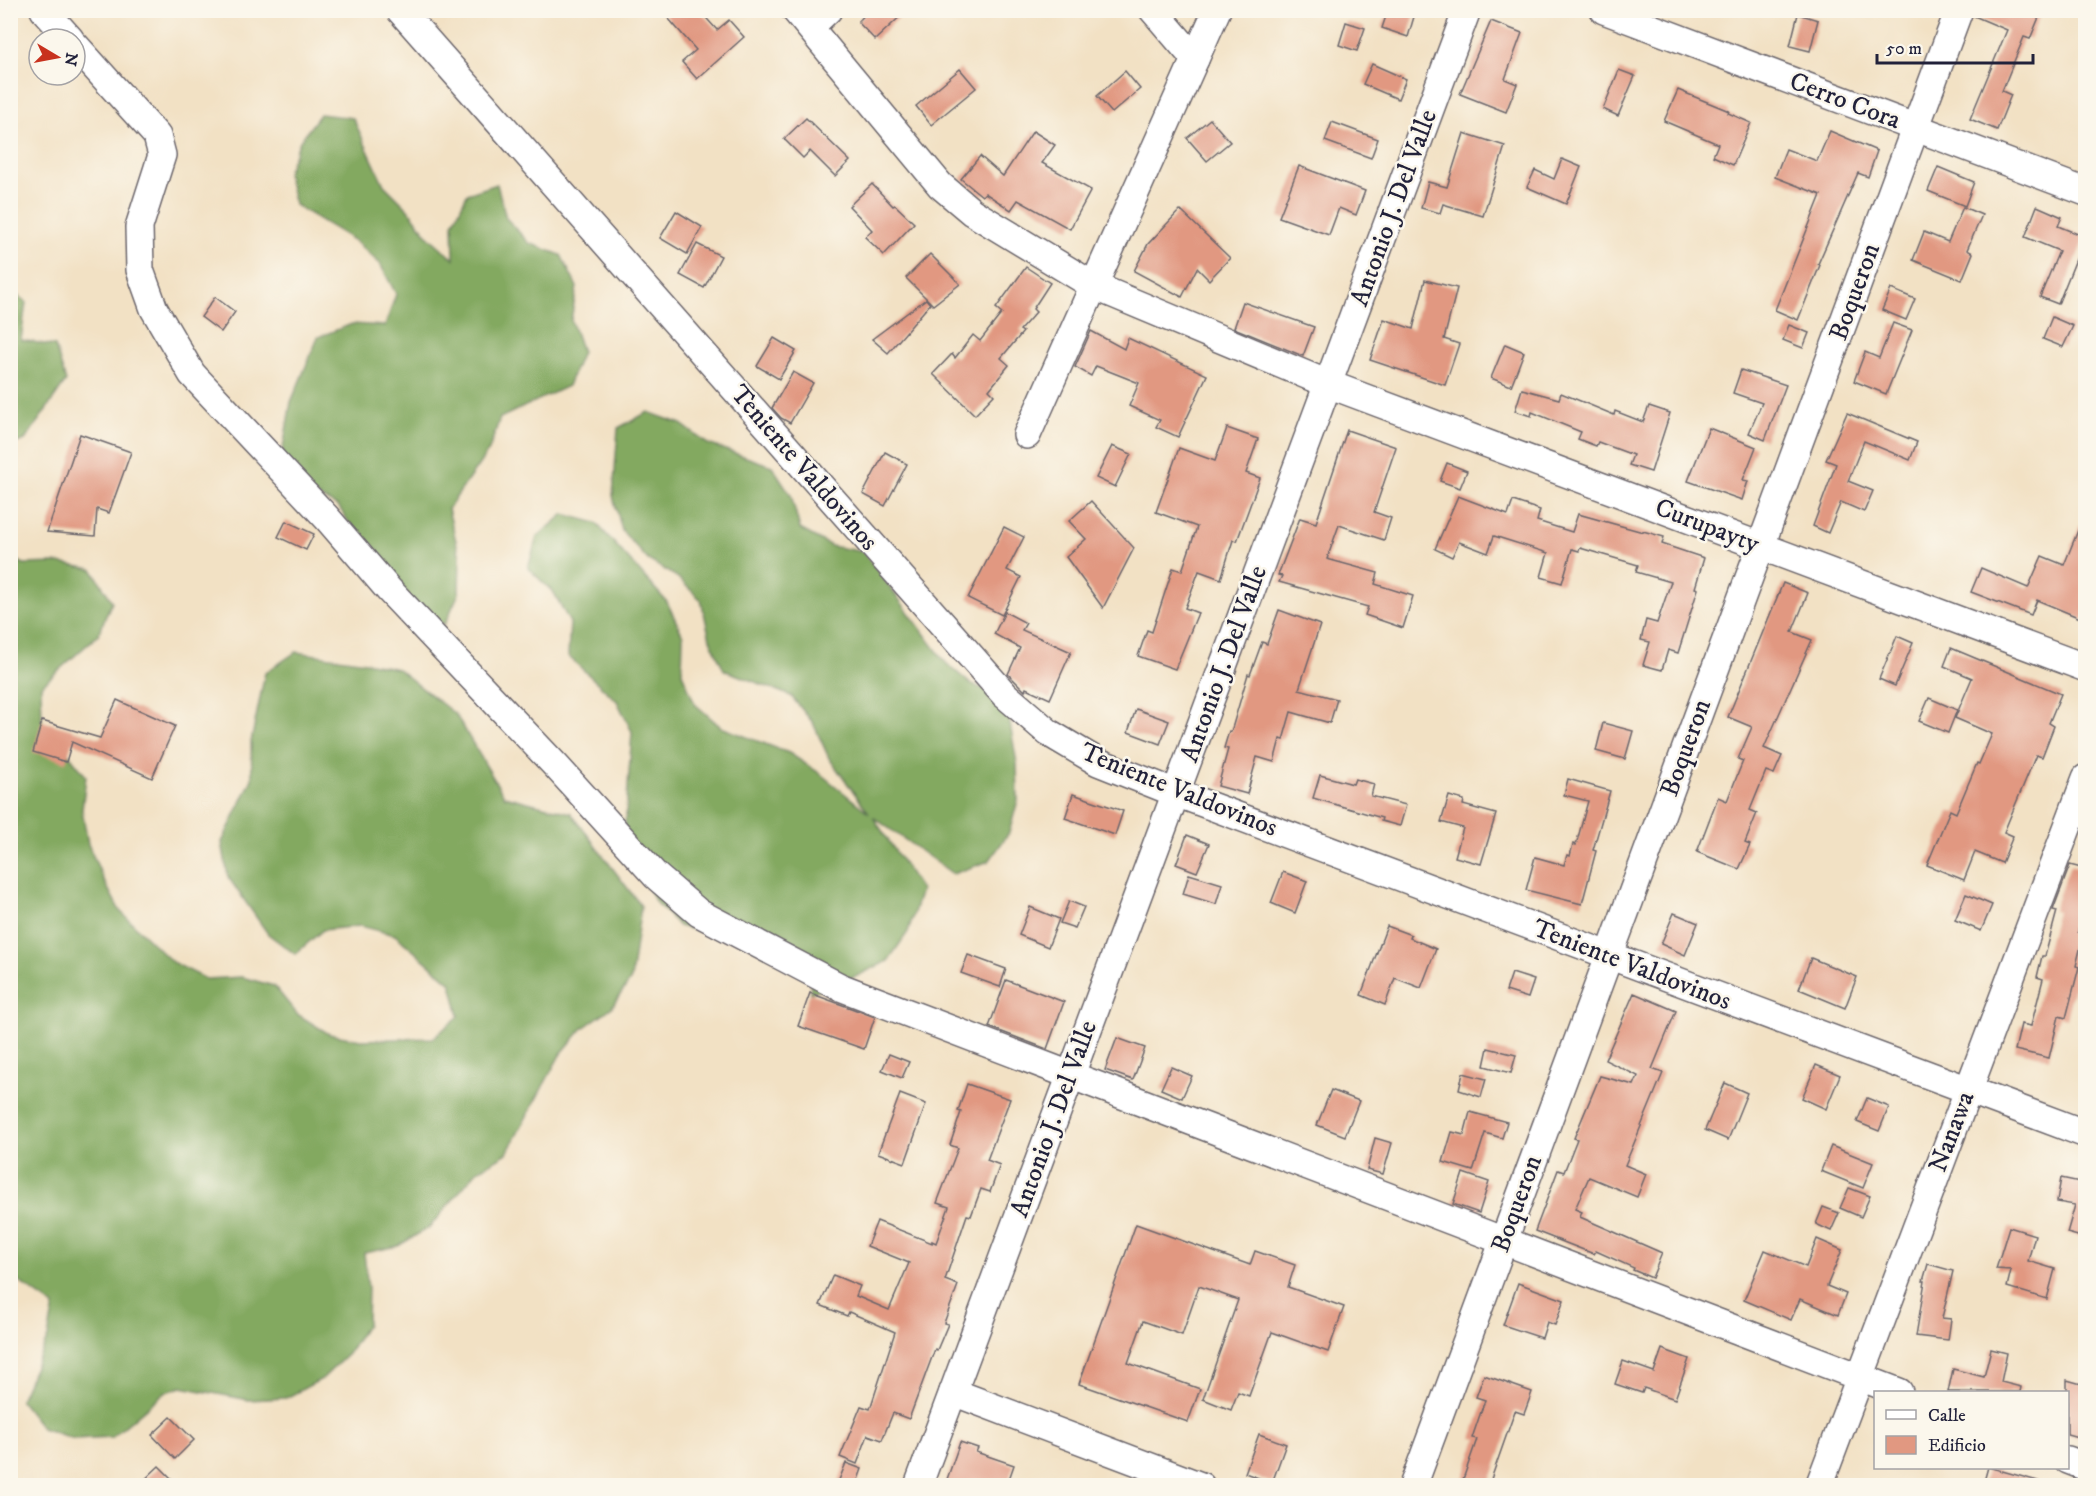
<svg xmlns="http://www.w3.org/2000/svg" width="2096" height="1496" font-family="'IM FELL DW Pica',serif">
	<rect width="100%" height="100%" fill="#fbf7ec"/>
	<filter id="ink" filterUnits="userSpaceOnUse"><feTurbulence type="fractalNoise" baseFrequency=".0167" numOctaves="2"/><feDisplacementMap in="SourceGraphic" scale="12" xChannelSelector="R" yChannelSelector="G"/><feConvolveMatrix kernelMatrix="1 2 1 2 8 2 1 2 1" color-interpolation-filters="sRGB"/></filter>
	<filter id="wash" filterUnits="userSpaceOnUse"><feTurbulence type="fractalNoise" baseFrequency=".008" numOctaves="4" result="noise"/><feDisplacementMap in="SourceGraphic" scale="24" xChannelSelector="R" yChannelSelector="G"/><feGaussianBlur stdDeviation="1.35" result="paint"/><feColorMatrix in="noise" values="0 0 0 0 0 0 0 0 0 0 0 0 0 0 0 0 0 1.4 0 .05"/><feComposite in="paint" operator="in"/></filter>
	<g filter="url(#wash)">
		<rect width="100%" height="100%" fill="#f2e1c4"/>
		<g fill="#83a960" stroke="#52664e" stroke-width="1.5">
			<polygon points="320,114 353,118 384,185 408,209 429,237 454,259 453,224 467,194 497,184 506,218 529,243 561,255 577,287 571,320 582,352 568,386 500,418 489,450 448,509 460,557 459,593 445,624 410,618 339,507 308,491 279,471 291,402 318,337 352,324 385,326 396,294 380,264 355,241 295,205 287,173 300,141"/>
			<polygon points="10,290 26,302 21,340 55,346 66,381 25,440 11,445"/>
			<polygon points="648,412 681,424 708,444 772,466 791,495 800,529 831,546 864,552 946,663 972,685 1005,695 1017,763 1018,800 1009,833 989,861 953,874 873,817 921,890 908,932 888,961 857,976 810,993 811,978 751,944 679,926 655,901 624,838 632,732 617,701 568,656 570,623 554,593 528,568 537,537 564,514 596,523 667,602 683,636 682,673 695,704 721,727 789,753 818,772 869,813 829,758 813,723 791,696 724,670 710,639 701,600 677,577 648,560 622,531 613,496 618,428"/>
			<polygon points="11,557 24,564 58,563 92,569 112,601 98,635 41,686 42,721 86,776 82,810 88,844 104,881 120,911 172,962 206,979 242,977 274,986 297,1014 329,1034 361,1040 433,1038 459,1016 451,983 395,935 360,926 323,930 295,954 268,934 228,877 222,842 252,779 251,742 265,673 296,652 366,662 398,669 456,715 504,796 571,813 641,906 631,979 611,1008 583,1028 560,1055 507,1153 477,1171 430,1227 398,1246 364,1253 368,1288 367,1324 348,1354 322,1379 286,1398 249,1400 181,1387 165,1392 112,1437 74,1439 42,1428 20,1400 48,1337 54,1306 11,1276"/>
		</g>
		<g id="blocks">
			<g fill="#e19881">
				<polygon points="661,10 699,10 717,30 729,20 744,37 697,79 682,62 696,50"/>
				<polygon points="869,10 907,10 875,40 858,22"/>
				<polygon points="1388,10 1416,10 1408,37 1382,28"/>
				<polygon points="1974,10 2042,10 2030,39 2024,37 2002,91 2011,95 1997,130 1970,119 2007,30 1974,16"/>
				<polygon points="1798,14 1818,20 1810,51 1790,46"/>
				<polygon points="1491,21 1522,33 1505,79 1517,84 1506,112 1460,94"/>
				<polygon points="1346,22 1365,28 1357,51 1339,45"/>
				<polygon points="1372,64 1406,79 1398,99 1363,84"/>
				<polygon points="960,69 976,88 931,125 916,106"/>
				<polygon points="1619,70 1635,76 1618,116 1603,109"/>
				<polygon points="1125,71 1140,89 1112,113 1097,96"/>
				<polygon points="1678,90 1729,111 1728,113 1751,123 1733,165 1713,156 1718,144 1664,121"/>
				<polygon points="806,118 850,161 835,176 810,151 803,158 784,139"/>
				<polygon points="1210,119 1230,142 1207,161 1187,138"/>
				<polygon points="1332,122 1378,139 1371,158 1325,141"/>
				<polygon points="1033,131 1055,145 1042,163 1091,190 1070,229 1018,200 1011,210 985,193 982,196 961,179 980,156 1003,176"/>
				<polygon points="1830,131 1877,151 1868,177 1858,173 1818,264 1820,265 1798,320 1775,310 1821,195 1775,177 1786,149 1817,161"/>
				<polygon points="1464,133 1505,146 1483,216 1443,204 1440,213 1421,208 1428,182 1447,187"/>
				<polygon points="1562,159 1581,167 1566,204 1527,187 1535,170 1554,179"/>
				<polygon points="1299,166 1365,191 1356,215 1339,208 1329,235 1279,217"/>
				<polygon points="1938,167 1974,182 1965,206 1928,191"/>
				<polygon points="872,184 893,206 895,205 914,223 884,255 865,237 872,230 849,206"/>
				<polygon points="2037,206 2062,217 2058,226 2085,237 2058,304 2040,297 2059,251 2025,237"/>
				<polygon points="1963,207 1982,215 1967,250 1973,253 1962,280 1913,260 1924,232 1948,242"/>
				<polygon points="1180,210 1230,258 1209,280 1197,268 1182,297 1134,271 1148,244"/>
				<polygon points="676,211 702,227 687,254 660,238"/>
				<polygon points="697,244 721,256 704,288 680,275"/>
				<polygon points="930,254 960,284 933,305 906,278"/>
				<polygon points="1026,267 1050,283 1033,309 1036,312 1020,330 1023,332 1001,358 1009,365 989,390 994,395 975,415 933,374 952,354 955,358 973,335 980,341 1002,313 996,308"/>
				<polygon points="1425,280 1457,288 1444,339 1459,344 1445,385 1370,360 1384,319 1413,329"/>
				<polygon points="1891,289 1915,299 1906,320 1882,310"/>
				<polygon points="215,297 235,312 221,332 201,317"/>
				<polygon points="926,299 930,304 888,353 872,339"/>
				<polygon points="1243,302 1314,327 1303,356 1234,328"/>
				<polygon points="2052,317 2073,326 2063,347 2043,339"/>
				<polygon points="1893,323 1912,330 1886,394 1854,381 1865,352 1879,358"/>
				<polygon points="1789,325 1809,333 1803,348 1783,340"/>
				<polygon points="1091,331 1124,349 1128,338 1207,375 1178,437 1156,427 1160,420 1129,406 1139,383 1096,366 1091,376 1075,367"/>
				<polygon points="774,338 796,351 779,379 757,366"/>
				<polygon points="1505,344 1524,352 1511,386 1491,378"/>
				<polygon points="1741,370 1786,385 1765,440 1749,433 1762,403 1733,393"/>
				<polygon points="793,372 813,383 790,423 781,418 772,408"/>
				<polygon points="1522,389 1559,399 1561,393 1614,415 1615,411 1643,422 1649,406 1670,413 1651,472 1629,465 1633,455 1598,442 1596,446 1578,439 1581,432 1532,412 1531,416 1515,411"/>
				<polygon points="1847,413 1917,442 1910,460 1864,441 1848,481 1873,491 1864,512 1841,502 1828,533 1813,526 1836,464 1826,460"/>
				<polygon points="1227,428 1258,439 1246,473 1260,478 1237,541 1233,540 1221,579 1199,571 1185,608 1198,613 1175,669 1138,656 1147,630 1152,632 1173,568 1182,571 1197,527 1156,512 1179,448 1215,461"/>
				<polygon points="1709,428 1756,447 1743,480 1748,481 1742,500 1688,481"/>
				<polygon points="1347,430 1396,447 1374,512 1391,518 1384,540 1339,525 1327,559 1378,573 1375,584 1413,596 1403,628 1365,615 1368,607 1279,582 1282,576 1278,575 1300,518 1316,523"/>
				<polygon points="80,434 131,452 109,513 97,509 95,536 47,532"/>
				<polygon points="1112,446 1131,454 1115,487 1096,478"/>
				<polygon points="885,452 907,464 885,506 863,494"/>
				<polygon points="1447,463 1467,471 1460,488 1440,481"/>
				<polygon points="1458,496 1508,515 1513,501 1540,510 1537,521 1572,532 1578,514 1643,532 1643,531 1664,537 1662,544 1704,558 1695,588 1698,589 1678,653 1668,650 1662,670 1643,665 1650,642 1641,640 1646,620 1657,623 1671,582 1636,572 1638,565 1580,548 1579,551 1572,549 1562,583 1541,577 1548,553 1494,536 1488,553 1459,542 1452,557 1435,549"/>
				<polygon points="1091,501 1134,548 1103,608 1066,557 1086,539 1069,521"/>
				<polygon points="2085,513 2085,620 2037,600 2031,615 1971,592 1981,568 2028,588 2042,556 2064,565"/>
				<polygon points="286,521 314,534 306,550 278,537"/>
				<polygon points="1004,527 1024,537 1007,570 1021,577 1002,615 968,598"/>
				<polygon points="1783,583 1808,593 1792,632 1812,640 1764,748 1782,756 1774,774 1766,771 1750,810 1757,813 1745,843 1750,845 1739,869 1697,852 1718,797 1727,801 1743,761 1738,759 1752,727 1728,717"/>
				<polygon points="1279,610 1320,625 1299,689 1337,699 1330,723 1291,712 1283,740 1280,739 1274,762 1257,757 1247,794 1218,786 1228,749 1224,748 1229,731 1231,732 1248,674 1250,675 1262,642 1267,644"/>
				<polygon points="1005,612 1026,623 1022,630 1071,652 1050,699 1026,688 1025,691 1008,674 1020,648 994,634"/>
				<polygon points="1897,636 1913,643 1895,686 1879,679"/>
				<polygon points="1951,648 2061,694 2049,723 2054,726 2042,757 2036,755 2004,832 2013,836 2002,863 1975,852 1964,880 1927,865 1950,810 1956,813 1977,763 1979,764 1992,734 1955,718 1972,678 1944,666"/>
				<polygon points="1929,698 1957,710 1948,733 1919,721"/>
				<polygon points="117,700 175,726 152,778 72,742 66,762 33,752 42,721 100,738"/>
				<polygon points="1136,709 1169,721 1160,744 1128,732"/>
				<polygon points="1603,723 1633,731 1625,759 1596,751"/>
				<polygon points="1320,775 1353,784 1355,779 1374,784 1371,796 1406,805 1400,826 1381,821 1382,818 1313,798"/>
				<polygon points="1568,779 1610,791 1593,850 1596,851 1582,904 1526,890 1535,857 1564,865 1567,855 1570,856 1573,844 1576,845 1588,801 1564,795"/>
				<polygon points="1073,794 1123,811 1115,835 1065,818"/>
				<polygon points="1449,796 1464,800 1463,805 1496,814 1481,864 1455,857 1463,828 1441,822"/>
				<polygon points="1187,835 1209,844 1197,872 1176,864"/>
				<polygon points="2070,865 2085,869 2085,903 2078,932 2084,933 2076,966 2079,967 2066,1018 2059,1016 2049,1058 2015,1050 2021,1024 2031,1026 2043,979 2037,977 2042,956 2045,956 2057,911 2053,910"/>
				<polygon points="1283,872 1307,881 1295,913 1271,903"/>
				<polygon points="1189,874 1222,884 1216,904 1183,894"/>
				<polygon points="1966,894 1992,905 1981,931 1955,920"/>
				<polygon points="1069,901 1084,907 1075,928 1060,923"/>
				<polygon points="1030,907 1059,919 1048,947 1019,935"/>
				<polygon points="1674,913 1698,923 1685,955 1661,944"/>
				<polygon points="1387,926 1411,935 1410,938 1436,949 1421,988 1395,978 1385,1005 1361,995"/>
				<polygon points="968,955 1006,969 1000,987 961,973"/>
				<polygon points="1811,958 1857,977 1845,1008 1799,989"/>
				<polygon points="1512,973 1534,980 1528,998 1506,991"/>
				<polygon points="1006,980 1064,1002 1047,1049 989,1027"/>
				<polygon points="810,993 875,1017 864,1049 798,1026"/>
				<polygon points="1634,993 1676,1011 1652,1069 1663,1073 1625,1165 1646,1174 1637,1197 1589,1177 1575,1209 1582,1212 1580,1217 1662,1253 1652,1278 1633,1270 1634,1268 1596,1251 1594,1254 1535,1231 1558,1170 1564,1172 1577,1139 1574,1138 1600,1076 1634,1085 1638,1076 1605,1060"/>
				<polygon points="1117,1038 1145,1048 1133,1080 1105,1070"/>
				<polygon points="1488,1048 1516,1055 1511,1073 1484,1066"/>
				<polygon points="889,1054 909,1062 902,1078 882,1070"/>
				<polygon points="1816,1065 1840,1075 1826,1109 1802,1098"/>
				<polygon points="1171,1067 1192,1076 1182,1098 1161,1089"/>
				<polygon points="1463,1073 1486,1079 1481,1097 1459,1090"/>
				<polygon points="1725,1083 1747,1093 1728,1140 1705,1130"/>
				<polygon points="967,1084 1010,1099 987,1160 1000,1165 990,1192 981,1189 971,1216 967,1215 945,1280 958,1285 944,1323 948,1324 937,1350 935,1349 909,1419 893,1413 882,1440 868,1435 857,1464 840,1457 861,1406 870,1409 895,1332 849,1312 847,1316 820,1305 833,1275 860,1286 856,1296 889,1310 909,1263 867,1246 877,1221 932,1243 932,1241 936,1243 949,1207 937,1203 958,1148 950,1145 961,1112 958,1111"/>
				<polygon points="1331,1090 1359,1101 1345,1136 1317,1125"/>
				<polygon points="900,1094 926,1104 905,1163 878,1153"/>
				<polygon points="1867,1098 1889,1107 1879,1131 1857,1122"/>
				<polygon points="1470,1112 1507,1122 1502,1138 1485,1133 1473,1171 1443,1162 1452,1132 1464,1135"/>
				<polygon points="1375,1138 1392,1143 1383,1174 1367,1170"/>
				<polygon points="1831,1146 1873,1163 1863,1188 1821,1171"/>
				<polygon points="1463,1173 1489,1182 1479,1213 1453,1204"/>
				<polygon points="2061,1178 2085,1183 2085,1238 2067,1233 2075,1205 2057,1202"/>
				<polygon points="1849,1188 1870,1196 1861,1217 1840,1208"/>
				<polygon points="1823,1207 1839,1213 1831,1231 1816,1224"/>
				<polygon points="1136,1224 1250,1265 1255,1251 1295,1265 1288,1287 1344,1307 1328,1352 1272,1332 1249,1396 1238,1392 1231,1410 1203,1399 1238,1300 1199,1286 1182,1335 1143,1321 1128,1363 1200,1389 1188,1422 1079,1384"/>
				<polygon points="2009,1227 2035,1235 2028,1261 2055,1269 2047,1299 2007,1287 2011,1270 1996,1269"/>
				<polygon points="1817,1239 1842,1250 1827,1286 1846,1294 1838,1315 1800,1299 1791,1320 1744,1300 1765,1250 1806,1267"/>
				<polygon points="1928,1264 1953,1271 1942,1318 1951,1319 1948,1340 1916,1336 1925,1281 1923,1281"/>
				<polygon points="1518,1283 1564,1300 1555,1325 1547,1322 1542,1338 1503,1325"/>
				<polygon points="1662,1349 1689,1359 1675,1399 1644,1388 1642,1393 1615,1384 1623,1361 1654,1372"/>
				<polygon points="1991,1349 2007,1353 2001,1382 2021,1387 2020,1392 1948,1392 1953,1369 1984,1377"/>
				<polygon points="1484,1375 1532,1392 1524,1414 1515,1411 1489,1485 1461,1485 1477,1439 1472,1438 1485,1400 1476,1397"/>
				<polygon points="2067,1380 2085,1385 2085,1439 2067,1434"/>
				<polygon points="171,1417 194,1440 175,1459 152,1435"/>
				<polygon points="1259,1434 1286,1444 1272,1483 1245,1473"/>
				<polygon points="960,1442 978,1448 976,1452 1014,1465 1007,1485 945,1485"/>
				<polygon points="846,1463 862,1469 856,1485 837,1485"/>
				<polygon points="159,1466 178,1485 139,1485"/>
				<polygon points="1988,1467 2038,1481 2038,1485 1983,1485"/>
			</g>
		</g>
	</g>
	<g filter="url(#ink)">
		<use href="#blocks" fill-opacity="0" stroke="#6b656b" stroke-width="1.5"/>
		<g fill="none" stroke-linecap="round" stroke-linejoin="round">
			<g stroke="#6b656b" stroke-width="30">
				<g id="minor">
					<polyline points="44,10 70,39"/>
					<polyline points="400,10 1005,695 1049,733 1098,762 1176,793 2086,1134"/>
					<polyline points="795,10 940,185 972,212 1094,286 1328,384 2086,668"/>
					<polyline points="1153,10 1195,59"/>
					<polyline points="1604,10 2086,192"/>
					<polyline points="810,27 828,10"/>
					<polyline points="75,45 157,136 162,155 139,227 140,270 154,309 192,374 327,518 389,590 556,766 656,876 699,913 840,987 1899,1392"/>
					<polyline points="1027,435 1217,10"/>
					<polyline points="953,1392 1201,1486"/>
					<polyline points="2068,1460 2086,1467"/>
					<polyline points="918,1486 1467,10"/>
					<polyline points="1413,1486 1959,10"/>
					<polyline points="1819,1486 2086,778"/>
				</g>
			</g>
			<use href="#minor" stroke="#fff" stroke-width="27"/>
		</g>
	</g>
	<g text-anchor="middle" dominant-baseline="central" stroke-width="5" stroke-linejoin="round" paint-order="stroke">
		<g font-size="26" fill="#22223b" stroke="#fbf7ec">
			<text transform="translate(1845 101) rotate(21)">Cerro Cora</text>
			<text transform="translate(1394 208) rotate(-70)">Antonio J. Del Valle</text>
			<text transform="translate(1855 292) rotate(-70)">Boqueron</text>
			<text transform="translate(804 468) rotate(49)">Teniente Valdovinos</text>
			<text transform="translate(1707 526) rotate(21)">Curupayty</text>
			<text transform="translate(1224 664) rotate(-70)">Antonio J. Del Valle</text>
			<text transform="translate(1686 748) rotate(-70)">Boqueron</text>
			<text transform="translate(1179 790) rotate(22)">Teniente Valdovinos</text>
			<text transform="translate(1632 965) rotate(21)">Teniente Valdovinos</text>
			<text transform="translate(1054 1119) rotate(-70)">Antonio J. Del Valle</text>
			<text transform="translate(1952 1132) rotate(-69)">Nanawa</text>
			<text transform="translate(1517 1204) rotate(-70)">Boqueron</text>
		</g>
	</g>
	<rect width="2096" height="1496" fill="none" stroke="#fbf7ec" stroke-width="36"/>
	<rect x="1874" y="1391" width="195" height="78" fill="#fbf7ec" stroke="#a4a2a5" stroke-width="1.5"/>
	<rect x="1886" y="1410" width="30" height="9" fill="#ffffff" stroke="#a4a2a5" stroke-width="1.5"/>
	<text x="1928" y="1421" font-size="18" fill="#22223b">Calle</text>
	<rect x="1886" y="1436" width="30" height="18" fill="#e19881" stroke="#a4a2a5" stroke-width="1.5"/>
	<text x="1928" y="1451" font-size="18" fill="#22223b">Edificio</text>
	<g transform="translate(57 57) rotate(100)"><circle r="28" fill="#fbf7ec" stroke="#a4a2a5" stroke-width="1.5"/>
	<path d="M0-4.5L10 22L0 15L-10 22Z" fill="#c8321e"/>
	<text y="-9" font-size="16" font-weight="bold" text-anchor="middle" fill="#22223b">N</text>
	</g>
	<path d="M1877 54v9h156v-9" fill="none" stroke="#22223b" stroke-width="3"/>
	<text x="1886" y="54" font-size="18" fill="#22223b" stroke="#fbf7ec" stroke-width="4.5" paint-order="stroke">50 m</text>
</svg>
